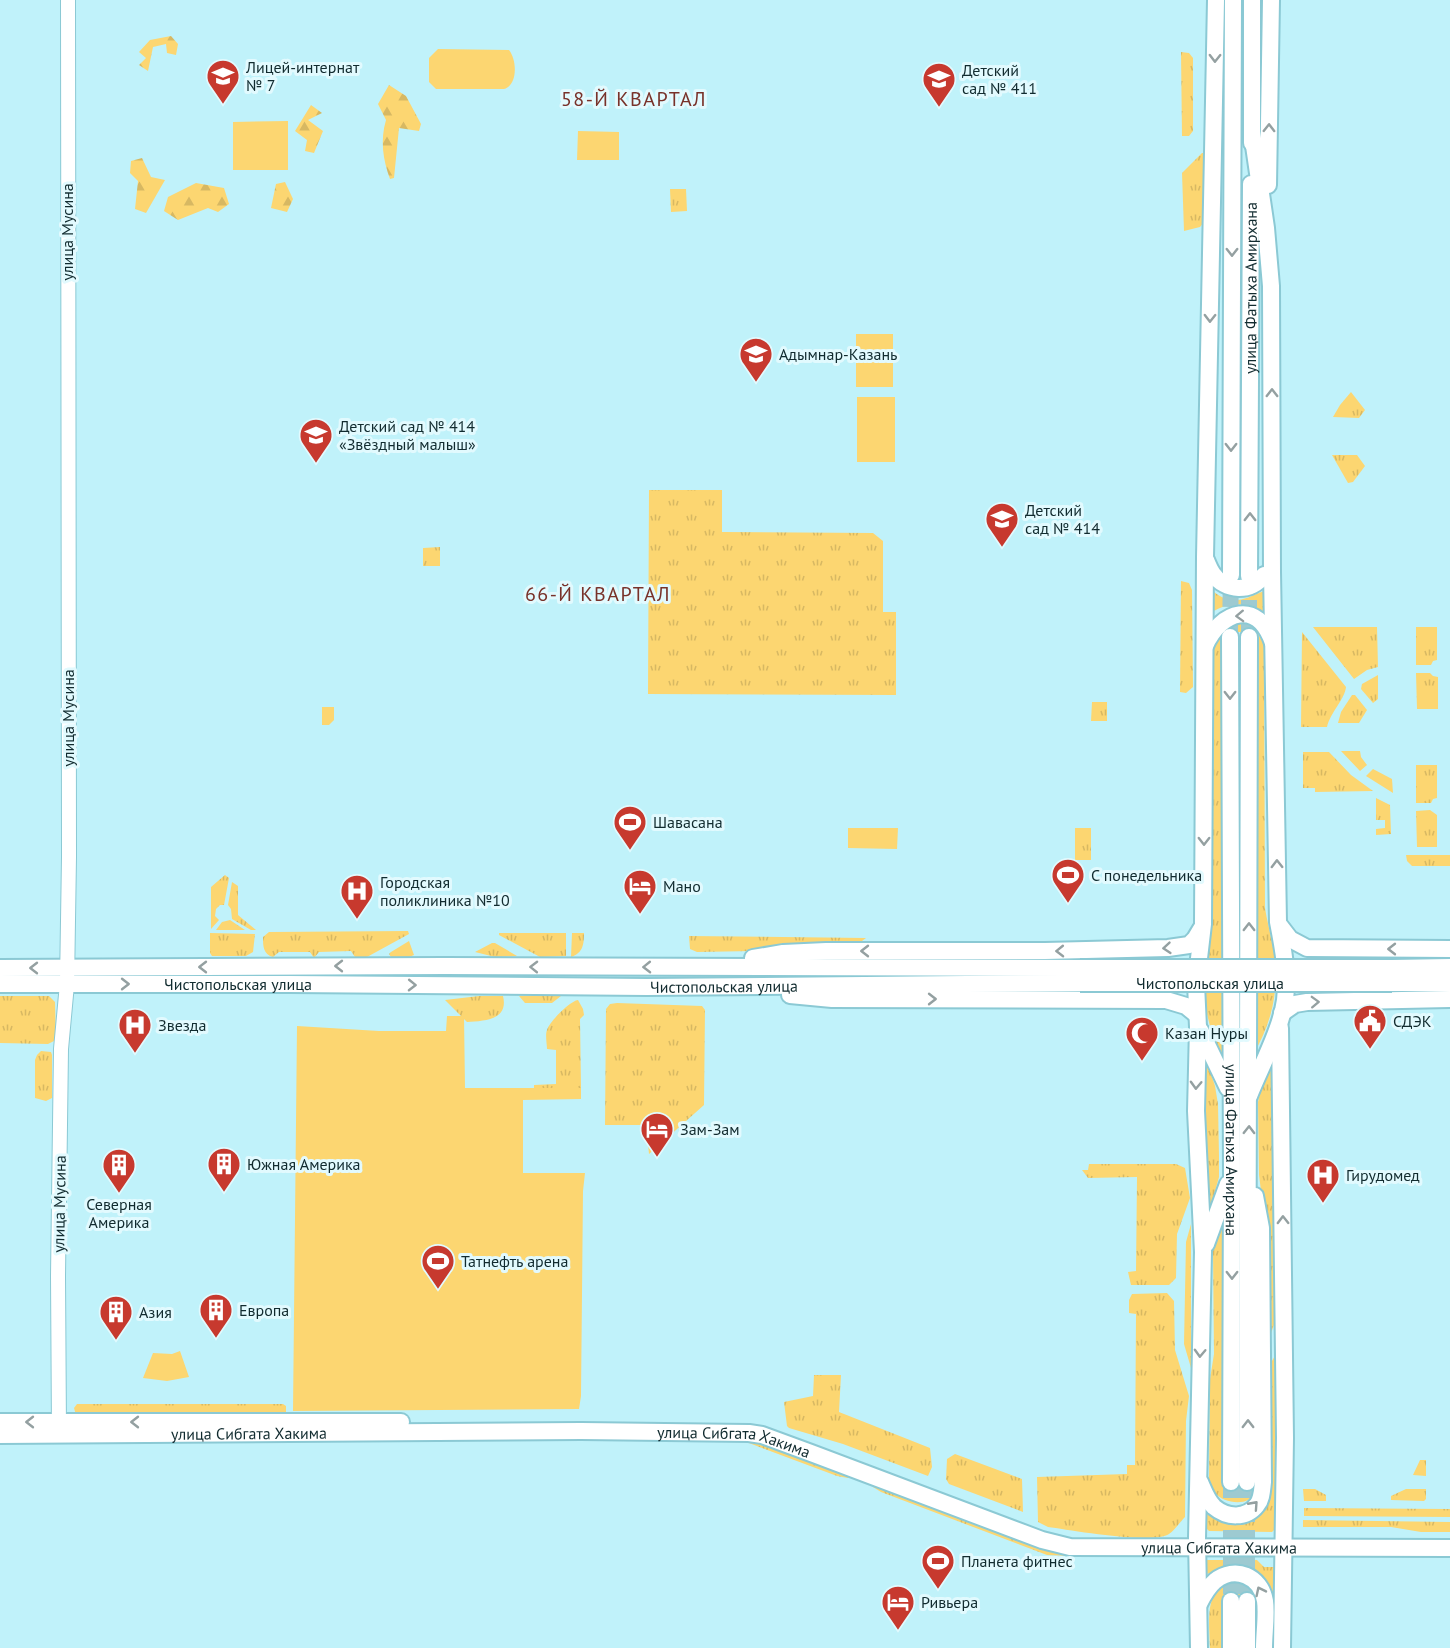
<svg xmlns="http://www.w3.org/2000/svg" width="1450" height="1648" font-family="'PT Sans',sans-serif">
	<defs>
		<pattern id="grass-tufts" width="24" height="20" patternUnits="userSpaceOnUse" patternTransform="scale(1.5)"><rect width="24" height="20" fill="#fcd671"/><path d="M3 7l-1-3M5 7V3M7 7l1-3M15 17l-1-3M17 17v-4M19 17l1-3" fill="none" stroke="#d7b862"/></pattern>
		<pattern id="forest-firs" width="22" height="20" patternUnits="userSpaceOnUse" patternTransform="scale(1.5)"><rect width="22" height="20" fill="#fcd671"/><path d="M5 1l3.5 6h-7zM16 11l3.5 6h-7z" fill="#d7b862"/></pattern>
	</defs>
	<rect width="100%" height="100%" fill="#c0f2fa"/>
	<g fill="url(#grass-tufts)">
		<polygon points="1181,52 1189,53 1193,58 1193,131 1189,136 1182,136"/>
		<polygon points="1202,153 1206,153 1205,221 1200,227 1184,231 1182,173"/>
		<polygon points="670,189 686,189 687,211 671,212"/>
		<polygon points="1351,392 1365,410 1359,418 1333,417 1340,405"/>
		<polygon points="1332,455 1357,455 1365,466 1353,482 1348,483"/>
		<polygon points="649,490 722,490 722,532 873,533 883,541 883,612 896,612 896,695 648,694"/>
		<polygon points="440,547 440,566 423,566 423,548"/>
		<polygon points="1181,581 1189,583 1192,590 1193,687 1186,693 1180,692"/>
		<path d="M1210,589C1232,607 1242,600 1264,591L1266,613C1261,612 1257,609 1252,607C1238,602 1225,604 1212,612Z"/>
		<path d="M1238,620C1253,625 1258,631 1264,645L1265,908C1267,921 1271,935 1273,948C1280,987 1273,1021 1253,1055V632H1221L1222,1058L1210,1026L1203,998L1212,903L1211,856L1213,637Z"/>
		<polygon points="1313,627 1377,627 1378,667 1367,670 1354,679"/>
		<polygon points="1416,627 1437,627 1437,660 1433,661 1431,665 1416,665"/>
		<path d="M1302,632L1346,687C1345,699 1330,713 1327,727H1301Z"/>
		<polygon points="1416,673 1430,673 1433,676 1438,677 1438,709 1417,709"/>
		<polygon points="1378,675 1378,699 1373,703 1361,689 1362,684"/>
		<polygon points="1352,695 1355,695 1367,710 1359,723 1338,723 1341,712"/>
		<polygon points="1092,702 1107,702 1107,721 1091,721"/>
		<polygon points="322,707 334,707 334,720 329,725 322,725"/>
		<polygon points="1341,751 1360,751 1361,757 1367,765 1360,771"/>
		<polygon points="1303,752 1329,752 1351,775 1373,791 1315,792 1315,788 1303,788"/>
		<polygon points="1416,765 1437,765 1437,798 1433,799 1431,803 1416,803"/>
		<polygon points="1373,769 1392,779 1393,793 1366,776"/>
		<polygon points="1376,798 1390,805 1391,834 1376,835 1376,829 1385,828 1385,820 1376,820"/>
		<polygon points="1430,810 1437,815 1437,847 1417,847 1416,811"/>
		<rect x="1075" y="828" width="16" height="32"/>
		<polygon points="1406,855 1450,855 1450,866 1412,866 1407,861"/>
		<polygon points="225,875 229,878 224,905 220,905 216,909 215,916 219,920 211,929 211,887"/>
		<polygon points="232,882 238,886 238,915 256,930 251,930 232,919 231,909 228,905"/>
		<polygon points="230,920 245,930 216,930 222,922"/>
		<path d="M408,931L409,934L367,957H355L351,951L319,952L314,958L310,952H279L273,957C263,954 263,946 263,937L269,932Z"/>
		<polygon points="210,933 255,934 253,952 246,956 212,956 210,953"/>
		<polygon points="499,933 566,933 566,956 540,957 499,935"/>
		<path d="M572,933H584C584,944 583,953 571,957Z"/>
		<polygon points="689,936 866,938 862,941 754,951 697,952 690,949"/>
		<polygon points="409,941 414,955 409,957 391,957 389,954 391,952"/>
		<polygon points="492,943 495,943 517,956 495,957 475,952"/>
		<polygon points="0,996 49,996 55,1002 56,1040 48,1044 0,1043"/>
		<path d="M479,996H503C509,1020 484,1021 467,1022L445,1000Z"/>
		<polygon points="519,996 561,996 552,1003 525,1003"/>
		<path d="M578,1000L583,1009L584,1015L580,1019L581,1088H534V1085L556,1084V1050L547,1049C547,1044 545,1035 547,1030C550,1021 570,1001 578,1000Z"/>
		<polygon points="617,1003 702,1006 705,1010 704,1105 649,1154 646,1125 605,1125 606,1009 610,1004"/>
		<polygon points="1273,1048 1277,1317 1268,1341 1266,1230 1259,1175 1258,1102 1264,1074"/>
		<polygon points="41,1051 51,1052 52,1055 52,1098 46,1101 35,1098 35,1060 37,1055"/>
		<polygon points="1205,1056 1215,1086 1218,1104 1219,1156 1219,1177 1208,1217 1204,1092"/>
		<polygon points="1089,1164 1176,1164 1185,1168 1190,1198 1177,1234 1176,1278 1169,1285 1131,1285 1128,1272 1136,1271 1137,1177 1088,1178 1082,1170 1088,1170"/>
		<path d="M1224,1216L1223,1482H1255C1255,1485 1256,1489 1255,1492C1250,1507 1224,1504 1215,1493C1213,1490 1211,1484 1209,1480L1210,1379L1214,1354L1213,1251Z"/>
		<polygon points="1191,1224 1191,1368 1184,1344 1186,1242"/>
		<path d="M1167,1293L1174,1301L1175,1350L1189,1396L1186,1421L1185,1517C1180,1522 1175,1530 1169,1534C1153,1545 1071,1530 1048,1527L1038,1522L1037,1477L1127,1474V1465H1135L1136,1314L1129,1313V1300L1132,1294Z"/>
		<polygon points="1277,1352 1275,1529 1272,1532 1209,1531 1205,1527 1205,1507 1254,1514 1270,1374 1272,1361"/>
		<polygon points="814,1375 841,1375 839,1412 930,1448 932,1467 928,1476 843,1444 789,1428 787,1426 784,1402 813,1396"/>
		<polygon points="77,1404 283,1404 286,1406 286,1413 283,1415 76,1415 74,1408"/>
		<polygon points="753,1441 764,1442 850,1475 848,1478 837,1476 749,1443"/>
		<polygon points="955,1454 1022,1479 1023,1512 949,1484 946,1479 947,1459"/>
		<polygon points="1420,1460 1426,1460 1426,1476 1413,1475"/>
		<polygon points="874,1484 1097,1553 1097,1557 1047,1555 881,1492 873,1487"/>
		<polygon points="1303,1489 1315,1489 1326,1495 1326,1501 1304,1501"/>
		<polygon points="1406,1489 1426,1489 1426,1499 1424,1501 1391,1500 1391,1496"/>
		<polygon points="1304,1508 1450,1509 1450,1517 1304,1516"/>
		<polygon points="1303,1520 1450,1522 1450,1532 1421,1532 1391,1527 1303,1527"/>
		<path d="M1205,1560H1257L1264,1567H1277V1648H1270L1263,1579C1254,1566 1238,1561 1223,1567C1216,1569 1212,1574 1205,1574Z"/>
		<path d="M1239,1581L1248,1585L1258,1597L1259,1648H1256V1602L1223,1601V1648H1210C1210,1620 1202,1584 1239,1581Z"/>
	</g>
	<g fill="url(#forest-firs)">
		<polygon points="171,36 178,44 176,55 167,53 166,44 153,47 148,71 139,65 146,58 139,52 150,40"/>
		<path d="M389,85L406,96L421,124L419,131L399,128L394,178L390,179C383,160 380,140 386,120L378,104Z"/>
		<polygon points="311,105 322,113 308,120 323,131 314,153 305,151 307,140 295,131"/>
		<polygon points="142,158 151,177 165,180 146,213 135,209 138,181 130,173 131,161"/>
		<polygon points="285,182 293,199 287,212 271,208 276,184"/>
		<polygon points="196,183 224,188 229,204 218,212 208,208 178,220 164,211 168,197"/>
	</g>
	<g fill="#fcd671">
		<path d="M438,49L509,50C517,60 518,85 504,89H436L429,82V58Z"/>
		<polygon points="288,121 288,170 233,170 233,122"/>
		<polygon points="578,131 619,132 619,160 577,160"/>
		<rect x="856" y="334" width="37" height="53"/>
		<rect x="857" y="397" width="38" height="65"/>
		<polygon points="848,828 898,828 897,849 848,848"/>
		<polygon points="447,1016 464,1016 465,1088 581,1088 581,1099 523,1100 523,1173 585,1173 583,1191 581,1396 579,1409 293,1411 297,1026 379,1031 446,1031"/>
		<polygon points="180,1351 189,1377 167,1381 143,1378 153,1353 172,1354"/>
	</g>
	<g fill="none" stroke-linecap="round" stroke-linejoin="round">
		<g stroke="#9dcad1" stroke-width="16" stroke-dasharray="16 8" stroke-linecap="butt">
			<polyline points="1249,576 1249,637"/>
			<polyline points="1230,631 1231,575"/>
			<polyline points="1231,1482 1231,1601"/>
			<polyline points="1247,1482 1247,1601"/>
		</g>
		<g stroke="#8bc9d4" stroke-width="16">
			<polyline id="minor" points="59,1432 58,1276 61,1049 67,984 69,857 68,0"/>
		</g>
		<g stroke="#8bc9d4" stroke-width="20">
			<g id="major">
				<polyline points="1252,143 1252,0"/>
				<polyline points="1268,185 1271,0"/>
				<path d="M1206,560C1208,565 1210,570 1213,574C1225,592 1252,593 1264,575"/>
				<polyline points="1231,575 1233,0"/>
				<path id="s1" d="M1249,576L1251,184"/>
				<path id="s2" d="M1230,637L1232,1172L1231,1482"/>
				<path d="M1205,646C1221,610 1258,599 1273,643"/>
				<polyline points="1280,926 1290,939 1307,948 1450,949"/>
				<polyline points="753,958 783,953 826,951 1045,951 1168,948 1189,945 1195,939 1201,929"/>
				<polyline points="0,968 445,966 1080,968"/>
				<polyline points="1392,968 1450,967"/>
				<polyline points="1392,983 1450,983"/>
				<path id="s3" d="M0,984H290L647,987L1080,983"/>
				<polyline points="790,995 832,999 1166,1000 1186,1006 1197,1015"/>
				<polyline points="1282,1013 1295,1004 1307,1002 1450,999"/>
				<polyline points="1280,1028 1285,1438 1282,1648"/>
				<polyline points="1200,1030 1228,1088"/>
				<path d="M1249,1096C1260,1068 1281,1030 1285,1000C1288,974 1283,948 1278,922L1272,572L1271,286L1266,228L1252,132"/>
				<polyline points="1206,1244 1228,1184"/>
				<polyline points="0,1422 401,1422"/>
				<path id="s4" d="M0,1435L581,1431L749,1433L762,1435L811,1453L1042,1540L1070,1547L1450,1548"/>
				<path d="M1200,1482C1204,1491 1207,1500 1214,1507C1227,1518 1246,1519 1257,1505C1262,1499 1262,1490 1263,1482L1261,1228L1255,1196"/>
				<polyline points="1247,1482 1249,637"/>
				<polyline points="1231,1601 1231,1648"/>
				<polyline points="1247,1601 1247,1648"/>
				<path d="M1199,1604C1203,1596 1208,1587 1215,1581C1235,1565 1261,1576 1265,1601C1267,1615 1264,1633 1264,1648"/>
				<polyline points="1199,1648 1197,1538 1203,1252 1196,1111 1198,1027 1196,984 1203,924 1205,557 1216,0"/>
			</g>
		</g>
		<use href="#minor" stroke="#fff" stroke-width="14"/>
		<use href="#major" stroke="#fff" stroke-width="16"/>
		<g stroke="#8bc9d4" stroke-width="20" stroke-linecap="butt">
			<g id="major-bridge">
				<polyline points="1080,968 1392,968"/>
				<path id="s5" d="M1080,983H1392"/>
			</g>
		</g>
		<use href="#major-bridge" stroke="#fff" stroke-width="16"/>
	</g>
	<defs><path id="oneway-chevron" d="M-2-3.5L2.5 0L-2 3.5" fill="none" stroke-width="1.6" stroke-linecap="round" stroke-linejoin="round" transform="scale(1.5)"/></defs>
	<g stroke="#94a0a1">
		<use href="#oneway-chevron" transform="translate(1215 58) rotate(91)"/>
		<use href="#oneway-chevron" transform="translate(1269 128) rotate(-89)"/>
		<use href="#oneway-chevron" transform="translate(1232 252) rotate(90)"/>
		<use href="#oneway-chevron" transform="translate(1210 318) rotate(91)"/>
		<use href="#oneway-chevron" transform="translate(1272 393) rotate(-90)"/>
		<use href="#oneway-chevron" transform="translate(1231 447) rotate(90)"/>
		<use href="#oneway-chevron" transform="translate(1250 517) rotate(-90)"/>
		<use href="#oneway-chevron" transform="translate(1240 616) rotate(178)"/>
		<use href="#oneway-chevron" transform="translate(1230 695) rotate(90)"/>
		<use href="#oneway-chevron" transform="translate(1204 841) rotate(90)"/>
		<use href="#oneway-chevron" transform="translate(1277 864) rotate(-91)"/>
		<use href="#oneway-chevron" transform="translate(1249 927) rotate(-90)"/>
		<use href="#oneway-chevron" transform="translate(1167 948) rotate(175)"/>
		<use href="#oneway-chevron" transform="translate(1392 949) rotate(180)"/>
		<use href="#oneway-chevron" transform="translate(865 951) rotate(-180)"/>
		<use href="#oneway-chevron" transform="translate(1060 951) rotate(179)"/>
		<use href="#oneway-chevron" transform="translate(339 966) rotate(180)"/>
		<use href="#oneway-chevron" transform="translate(203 967) rotate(180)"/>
		<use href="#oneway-chevron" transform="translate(534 967) rotate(-179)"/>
		<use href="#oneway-chevron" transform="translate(647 967) rotate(179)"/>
		<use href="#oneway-chevron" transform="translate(34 968) rotate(180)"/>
		<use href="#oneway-chevron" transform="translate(125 984)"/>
		<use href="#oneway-chevron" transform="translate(412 985) rotate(1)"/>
		<use href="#oneway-chevron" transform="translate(932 999)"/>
		<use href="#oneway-chevron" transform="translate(1315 1002) rotate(-2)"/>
		<use href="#oneway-chevron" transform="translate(1196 1085) rotate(92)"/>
		<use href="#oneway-chevron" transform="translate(1249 1130) rotate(-89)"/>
		<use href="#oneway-chevron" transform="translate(1283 1220) rotate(-91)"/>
		<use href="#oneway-chevron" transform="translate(1232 1275) rotate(90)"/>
		<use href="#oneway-chevron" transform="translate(1200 1353) rotate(92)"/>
		<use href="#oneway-chevron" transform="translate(30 1422) rotate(180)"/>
		<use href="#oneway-chevron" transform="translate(135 1422) rotate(180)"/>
		<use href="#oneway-chevron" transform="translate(1248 1424) rotate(-90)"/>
		<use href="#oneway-chevron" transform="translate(1254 1505) rotate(-48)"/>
		<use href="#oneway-chevron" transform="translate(1260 1591) rotate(-116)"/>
	</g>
	<defs>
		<g id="school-pin" transform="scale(1.725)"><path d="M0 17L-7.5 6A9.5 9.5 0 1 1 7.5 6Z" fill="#c7392e" stroke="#e2fafe"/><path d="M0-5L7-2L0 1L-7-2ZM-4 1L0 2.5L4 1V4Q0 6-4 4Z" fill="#fff"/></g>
		<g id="stadium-pin" transform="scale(1.725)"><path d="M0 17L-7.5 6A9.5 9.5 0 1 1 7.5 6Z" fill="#c7392e" stroke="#e2fafe"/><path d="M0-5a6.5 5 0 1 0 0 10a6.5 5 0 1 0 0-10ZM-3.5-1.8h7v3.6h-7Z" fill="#fff"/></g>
		<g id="hotel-pin" transform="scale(1.725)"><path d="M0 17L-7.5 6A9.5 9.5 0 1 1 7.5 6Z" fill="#c7392e" stroke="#e2fafe"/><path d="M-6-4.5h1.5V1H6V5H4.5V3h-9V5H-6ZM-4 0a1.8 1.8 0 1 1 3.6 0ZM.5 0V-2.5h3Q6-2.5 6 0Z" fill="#fff"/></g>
		<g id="hospital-pin" transform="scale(1.725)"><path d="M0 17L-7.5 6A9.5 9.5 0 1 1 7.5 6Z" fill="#c7392e" stroke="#e2fafe"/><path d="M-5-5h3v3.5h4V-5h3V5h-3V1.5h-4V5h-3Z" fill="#fff"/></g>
		<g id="civic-pin" transform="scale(1.725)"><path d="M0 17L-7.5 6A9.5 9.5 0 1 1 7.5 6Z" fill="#c7392e" stroke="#e2fafe"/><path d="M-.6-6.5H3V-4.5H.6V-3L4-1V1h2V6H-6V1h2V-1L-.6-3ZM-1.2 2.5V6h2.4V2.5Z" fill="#fff"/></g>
		<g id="mosque-pin" transform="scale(1.725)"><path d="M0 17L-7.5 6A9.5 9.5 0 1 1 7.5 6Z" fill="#c7392e" stroke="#e2fafe"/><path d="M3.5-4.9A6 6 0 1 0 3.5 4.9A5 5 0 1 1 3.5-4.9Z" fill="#fff"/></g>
		<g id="building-pin" transform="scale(1.725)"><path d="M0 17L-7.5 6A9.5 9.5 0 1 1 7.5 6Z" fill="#c7392e" stroke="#e2fafe"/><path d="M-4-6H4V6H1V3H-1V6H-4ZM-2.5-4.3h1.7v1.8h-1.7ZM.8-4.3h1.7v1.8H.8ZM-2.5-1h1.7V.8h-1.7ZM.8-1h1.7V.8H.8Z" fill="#fff"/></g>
	</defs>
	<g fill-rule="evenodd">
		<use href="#school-pin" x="223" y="76"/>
		<use href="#school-pin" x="939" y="79"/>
		<use href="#school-pin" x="756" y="354"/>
		<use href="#school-pin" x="316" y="435"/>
		<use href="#school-pin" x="1002" y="519"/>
		<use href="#stadium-pin" x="630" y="822"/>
		<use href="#stadium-pin" x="1068" y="875"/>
		<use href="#hotel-pin" x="640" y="886"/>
		<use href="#hospital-pin" x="357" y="891"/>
		<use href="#civic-pin" x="1370" y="1021"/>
		<use href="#hospital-pin" x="135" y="1025"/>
		<use href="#mosque-pin" x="1142" y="1033"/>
		<use href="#hotel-pin" x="657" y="1129"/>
		<use href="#building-pin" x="224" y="1164"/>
		<use href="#building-pin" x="119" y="1165"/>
		<use href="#hospital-pin" x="1323" y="1175"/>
		<use href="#stadium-pin" x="438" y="1261"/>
		<use href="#building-pin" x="216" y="1310"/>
		<use href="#building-pin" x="116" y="1312"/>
		<use href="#stadium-pin" x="938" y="1561"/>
		<use href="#hotel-pin" x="898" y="1602"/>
	</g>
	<g text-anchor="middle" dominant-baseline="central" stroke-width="6" stroke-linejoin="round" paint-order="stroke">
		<g font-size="16" fill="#112b2f" stroke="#e2fafe" text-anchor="start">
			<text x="246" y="67">Лицей-интернат<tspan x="246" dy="18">№ 7</tspan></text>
			<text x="962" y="70">Детский<tspan x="962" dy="18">сад № 411</tspan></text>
			<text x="779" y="354">Адымнар-Казань</text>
			<text x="339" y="426">Детский сад № 414<tspan x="339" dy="18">«Звёздный малыш»</tspan></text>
			<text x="1025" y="510">Детский<tspan x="1025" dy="18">сад № 414</tspan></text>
			<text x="653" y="822">Шавасана</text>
			<text x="1091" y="875">С понедельника</text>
			<text x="380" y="882">Городская<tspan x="380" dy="18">поликлиника №10</tspan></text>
			<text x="663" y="886">Мано</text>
			<text x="1393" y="1021">СДЭК</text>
			<text x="158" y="1025">Звезда</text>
			<text x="1165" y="1033">Казан Нуры</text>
			<text x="680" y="1129">Зам-Зам</text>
			<text x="247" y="1164">Южная Америка</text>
			<text x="1346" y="1175">Гирудомед</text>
			<text x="119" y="1204" text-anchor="middle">Северная<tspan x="119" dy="18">Америка</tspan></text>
			<text x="461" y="1261">Татнефть арена</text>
			<text x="239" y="1310">Европа</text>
			<text x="139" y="1312">Азия</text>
			<text x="961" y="1561">Планета фитнес</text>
			<text x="921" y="1602">Ривьера</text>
		</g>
		<g font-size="16" fill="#112b2f" stroke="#e2fafe">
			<text transform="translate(67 232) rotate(-90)">улица Мусина</text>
			<text stroke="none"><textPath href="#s1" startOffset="288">улица Фатыха Амирхана</textPath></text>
			<text transform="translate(68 718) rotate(-90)">улица Мусина</text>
			<text stroke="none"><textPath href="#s5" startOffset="130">Чистопольская улица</textPath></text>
			<text stroke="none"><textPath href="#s3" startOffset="238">Чистопольская улица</textPath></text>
			<text stroke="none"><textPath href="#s3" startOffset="724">Чистопольская улица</textPath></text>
			<text stroke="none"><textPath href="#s2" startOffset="513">улица Фатыха Амирхана</textPath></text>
			<text transform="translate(59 1204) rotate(-89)">улица Мусина</text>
			<text stroke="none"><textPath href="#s4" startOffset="249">улица Сибгата Хакима</textPath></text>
			<text stroke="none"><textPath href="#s4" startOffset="735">улица Сибгата Хакима</textPath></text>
			<text stroke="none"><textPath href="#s4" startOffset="1239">улица Сибгата Хакима</textPath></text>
		</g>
		<g font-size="20" letter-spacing="1.5" fill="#78322a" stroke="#e2fafe">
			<text x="634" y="99">58-Й КВАРТАЛ</text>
			<text x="598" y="594">66-Й КВАРТАЛ</text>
		</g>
	</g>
</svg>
